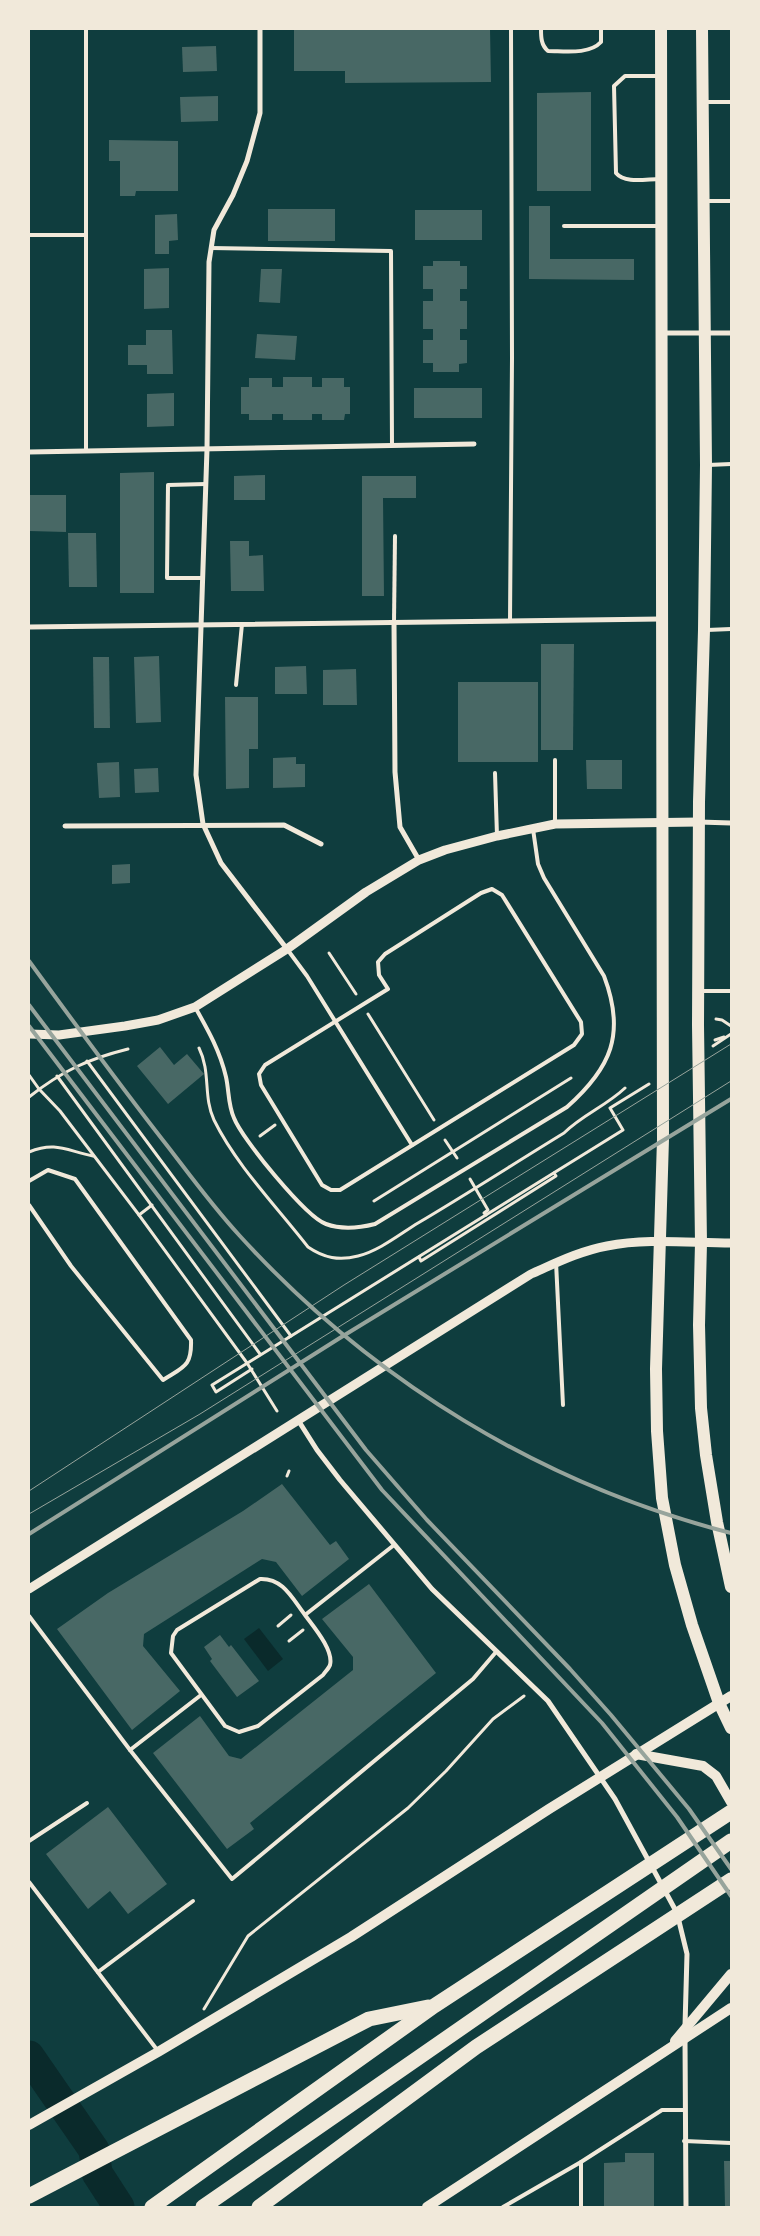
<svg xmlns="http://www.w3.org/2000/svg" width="760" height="2236" font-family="'Exo 2',sans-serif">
	<rect width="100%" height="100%" fill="#0f3d3e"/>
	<polygon fill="#0a2a2b" points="259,1628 283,1659 268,1671 244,1639"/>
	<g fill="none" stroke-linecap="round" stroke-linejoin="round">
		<polyline stroke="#0a2a2b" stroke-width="31" points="29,2056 94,2150 97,2173 119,2207"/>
	</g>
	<g fill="#486865">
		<polygon points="294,29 490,29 491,82 345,83 345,71 294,71"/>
		<polygon points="216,46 217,71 183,72 182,47"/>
		<polygon points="591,92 591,191 537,191 537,93"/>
		<polygon points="218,96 218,121 181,122 180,97"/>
		<polygon points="109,140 178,141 178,191 136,191 135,196 120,196 120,161 109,161"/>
		<polygon points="529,206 550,206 550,259 634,259 634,280 529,279"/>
		<rect x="268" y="209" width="67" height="32"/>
		<rect x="415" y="210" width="67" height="30"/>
		<polygon points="177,214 178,240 169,241 169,254 155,254 155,215"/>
		<polygon points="433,261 460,261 460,266 467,266 467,289 460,289 460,301 467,301 467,329 460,329 460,340 467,340 467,363 459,364 459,372 433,372 433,363 423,363 423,340 433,340 433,329 423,329 423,301 433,301 433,289 423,289 423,266 433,266"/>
		<polygon points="169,268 169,308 144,309 144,269"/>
		<polygon points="261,269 282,269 280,303 259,302"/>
		<polygon points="146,330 172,330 173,374 147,374 147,365 128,365 128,345 146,345"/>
		<polygon points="257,334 297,336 295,360 255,358"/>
		<polygon points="283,377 312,377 312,387 322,387 322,378 344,378 344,387 350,387 350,414 345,414 344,420 322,420 322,414 312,414 312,420 283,420 283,414 272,414 272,420 249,420 249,414 241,414 241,387 249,387 249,378 272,378 272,387 283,387"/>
		<rect x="414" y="388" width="68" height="30"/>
		<polygon points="174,393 174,426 147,427 147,394"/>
		<polygon points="154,472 154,593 120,593 120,473"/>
		<polygon points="265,475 265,500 234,500 234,476"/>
		<polygon points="362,476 416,476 416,498 383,498 384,596 362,596"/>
		<polygon points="29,495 66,495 66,532 29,531"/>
		<polygon points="68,533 96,533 97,587 69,587"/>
		<polygon points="230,541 249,541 249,556 263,555 264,591 231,591"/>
		<polygon points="541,644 574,644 573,750 541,750"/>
		<polygon points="159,656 161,722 136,723 134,657"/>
		<polygon points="93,657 109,657 110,728 94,728"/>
		<polygon points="306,666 307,694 275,694 275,667"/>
		<polygon points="356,669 357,705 323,705 323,670"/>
		<rect x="458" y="682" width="80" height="80"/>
		<polygon points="225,697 258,697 258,749 249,749 249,788 226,789"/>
		<polygon points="296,757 296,764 305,764 305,787 273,788 273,758"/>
		<polygon points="586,760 622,760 622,789 587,789"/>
		<polygon points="119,762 120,797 99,798 97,763"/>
		<polygon points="158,768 159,792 135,793 134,769"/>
		<polygon points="130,864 130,883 112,884 112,865"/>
		<polygon points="160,1047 174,1065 187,1054 204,1074 168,1104 137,1066"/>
		<polygon points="282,1484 330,1545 336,1541 349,1559 302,1596 276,1562 262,1559 144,1634 143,1646 180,1691 132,1730 57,1629 108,1593 243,1511"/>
		<polygon points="369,1584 436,1673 250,1823 254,1829 227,1849 153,1753 200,1716 229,1756 241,1759 353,1670 353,1657 322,1619"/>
		<polygon points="220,1635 229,1647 231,1645 259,1681 237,1697 210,1661 212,1659 204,1647"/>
		<polygon points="108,1807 167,1884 128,1914 110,1891 88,1909 46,1854"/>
		<polygon points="625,2153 654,2153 654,2207 604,2207 604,2163 625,2162"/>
		<polygon points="724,2161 731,2161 731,2207 725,2207"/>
	</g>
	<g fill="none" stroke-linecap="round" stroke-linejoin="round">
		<g stroke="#f1e9da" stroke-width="3">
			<polyline points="329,953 356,994"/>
			<polyline points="368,1014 434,1120"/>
			<polyline points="716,1019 722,1020 731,1026"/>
			<polyline points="715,1040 724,1037"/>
			<polyline points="713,1046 731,1034"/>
			<path d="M199,1048C211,1072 203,1097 214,1120C236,1165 277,1207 308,1247C324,1258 339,1261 358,1256C379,1251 400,1234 418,1223C467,1194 515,1163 564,1133C582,1115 606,1106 625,1088"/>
			<polyline points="87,1061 291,1336 289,1337"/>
			<polyline points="29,1075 39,1089 60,1111 139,1215 247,1363 277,1411"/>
			<polyline points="57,1076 260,1354"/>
			<path d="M29,1097C62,1071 88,1059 128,1049"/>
			<polyline points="260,1136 275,1125"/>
			<polyline points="445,1140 457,1158"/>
			<path d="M29,1152C56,1141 67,1151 93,1156"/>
			<polyline points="470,1179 488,1210 484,1213 486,1215"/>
			<polyline points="374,1201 571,1078"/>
			<polyline points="139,1215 152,1205"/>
			<polyline points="419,1257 421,1261 556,1176 554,1173"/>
			<polyline points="252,1369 216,1392 212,1385 623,1130 610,1108 649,1084"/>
			<polyline points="287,1476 289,1471"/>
			<polyline points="278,1626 291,1615"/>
			<polyline points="289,1641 303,1630"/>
			<polyline points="204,2009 248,1936 408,1808 446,1771 493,1719 524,1696"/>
		</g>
		<g stroke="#f1e9da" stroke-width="4">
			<polyline points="86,29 86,451"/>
			<path d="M541,29C541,37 541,45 548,51C564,51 589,55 601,42V29"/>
			<path d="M659,76H625L614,86L616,173C625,184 646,179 660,179"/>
			<polyline points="706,102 731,102"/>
			<polyline points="705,201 731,201"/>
			<polyline points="564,226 660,226"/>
			<polyline points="29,235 86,235"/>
			<polyline points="211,248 391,251 392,445"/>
			<polyline points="708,465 731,464"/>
			<polyline points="202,578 167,578 168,485 206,484"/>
			<polyline points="510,621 512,358 511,29"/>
			<polyline points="394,622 395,536"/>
			<polyline points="707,630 731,629"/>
			<polyline points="236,685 242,624"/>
			<polyline points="555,760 555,824"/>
			<polyline points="495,773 497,836"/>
			<polygon points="492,889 502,895 581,1022 582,1034 574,1045 340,1190 331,1190 322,1185 261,1085 259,1074 265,1065 388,989 379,975 378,962 385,954 481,893"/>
			<polyline points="287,949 307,976 412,1145"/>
			<polyline points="701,991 731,991"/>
			<path d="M195,1007C208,1030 220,1051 226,1077C229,1090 228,1105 234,1118C242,1139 306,1217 326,1224C342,1230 359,1228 375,1224L567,1107C611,1068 626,1034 604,976L544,878L538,864L533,829"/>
			<path d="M29,1181L48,1170L75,1179L191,1340C192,1367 183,1367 163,1380L71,1266L29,1205"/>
			<polyline points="556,1262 563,1405"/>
			<path d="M305,1615C313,1626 334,1650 330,1665C329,1668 325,1672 323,1675L258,1726L239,1732L225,1726L171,1653L173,1636L177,1630L260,1579C283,1578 292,1598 305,1615L394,1545"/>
			<polyline points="29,1616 130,1750 232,1879 473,1679 496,1652"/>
			<polyline points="130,1750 201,1695"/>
			<polyline points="29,1841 87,1803"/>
			<polyline points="29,1882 158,2051"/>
			<polyline points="98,1972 193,1901"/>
			<polyline points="684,2141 731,2143"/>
			<polyline points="503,2207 581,2162"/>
			<polyline points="581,2207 581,2162 662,2110 684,2110"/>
		</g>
		<g stroke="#f1e9da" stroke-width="5">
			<polyline points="260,29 260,113 247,161 233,195 214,230 209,262 207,449 196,775 203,824 221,863 287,949"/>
			<polyline points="663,333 731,333"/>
			<polyline points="29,452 474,444"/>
			<polyline points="394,622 395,772 400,827 419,860"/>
			<polyline points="29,627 661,619"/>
			<polyline points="699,822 731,823"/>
			<polyline points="65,826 284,825 321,844"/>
			<polyline points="298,1420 317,1450 340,1480 432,1589 548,1701 615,1799 677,1913 687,1954 685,2026"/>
			<polyline points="685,2039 686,2207"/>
		</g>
		<g stroke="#f1e9da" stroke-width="9">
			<polyline points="29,1034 59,1035 125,1026 158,1020 195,1007 287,949 366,892 419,860 445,850 497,836 555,824 699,822"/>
			<path d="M29,1589L531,1274C556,1263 580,1251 607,1246C647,1238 690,1243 731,1243"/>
		</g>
		<g stroke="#f1e9da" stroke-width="10">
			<polyline points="636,1754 703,1766 716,1776 731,1802"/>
			<polyline points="675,2041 731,1974"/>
			<polyline points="29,2125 158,2052 351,1937 549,1809 731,1696"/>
			<polyline points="427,2207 731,2008"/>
		</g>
		<g stroke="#f1e9da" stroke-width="12">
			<polyline points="661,29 663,1139 656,1369 657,1431 662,1498 675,1565 692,1625 719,1703 731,1728"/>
			<polyline points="702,29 706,465 704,630 699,802 698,1025 701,1243 699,1325 701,1408 706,1455 717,1522 731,1587"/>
		</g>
		<g stroke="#f1e9da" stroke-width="15">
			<polyline points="29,2196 369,2019 428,2007"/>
			<polyline points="152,2207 434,2006 731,1812"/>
			<polyline points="203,2207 731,1841"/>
			<polyline points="259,2207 476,2047 731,1880"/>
		</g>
		<g stroke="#97a49c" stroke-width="1">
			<polyline points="29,1491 344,1285 731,1044"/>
			<polyline points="29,1514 200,1414 731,1081"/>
		</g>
		<g stroke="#97a49c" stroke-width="4">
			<path d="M29,961C75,1024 121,1087 169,1148C192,1178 214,1208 239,1235C371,1380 542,1485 731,1533"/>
			<polyline points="29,1005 366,1450 427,1520 570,1669 611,1715 689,1809 731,1869"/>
			<polyline points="29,1026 382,1490 602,1723 677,1817 731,1896"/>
			<polyline points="29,1534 343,1336 731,1099"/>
		</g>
	</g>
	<rect width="760" height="2236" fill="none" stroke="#f1e9da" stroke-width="60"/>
</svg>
